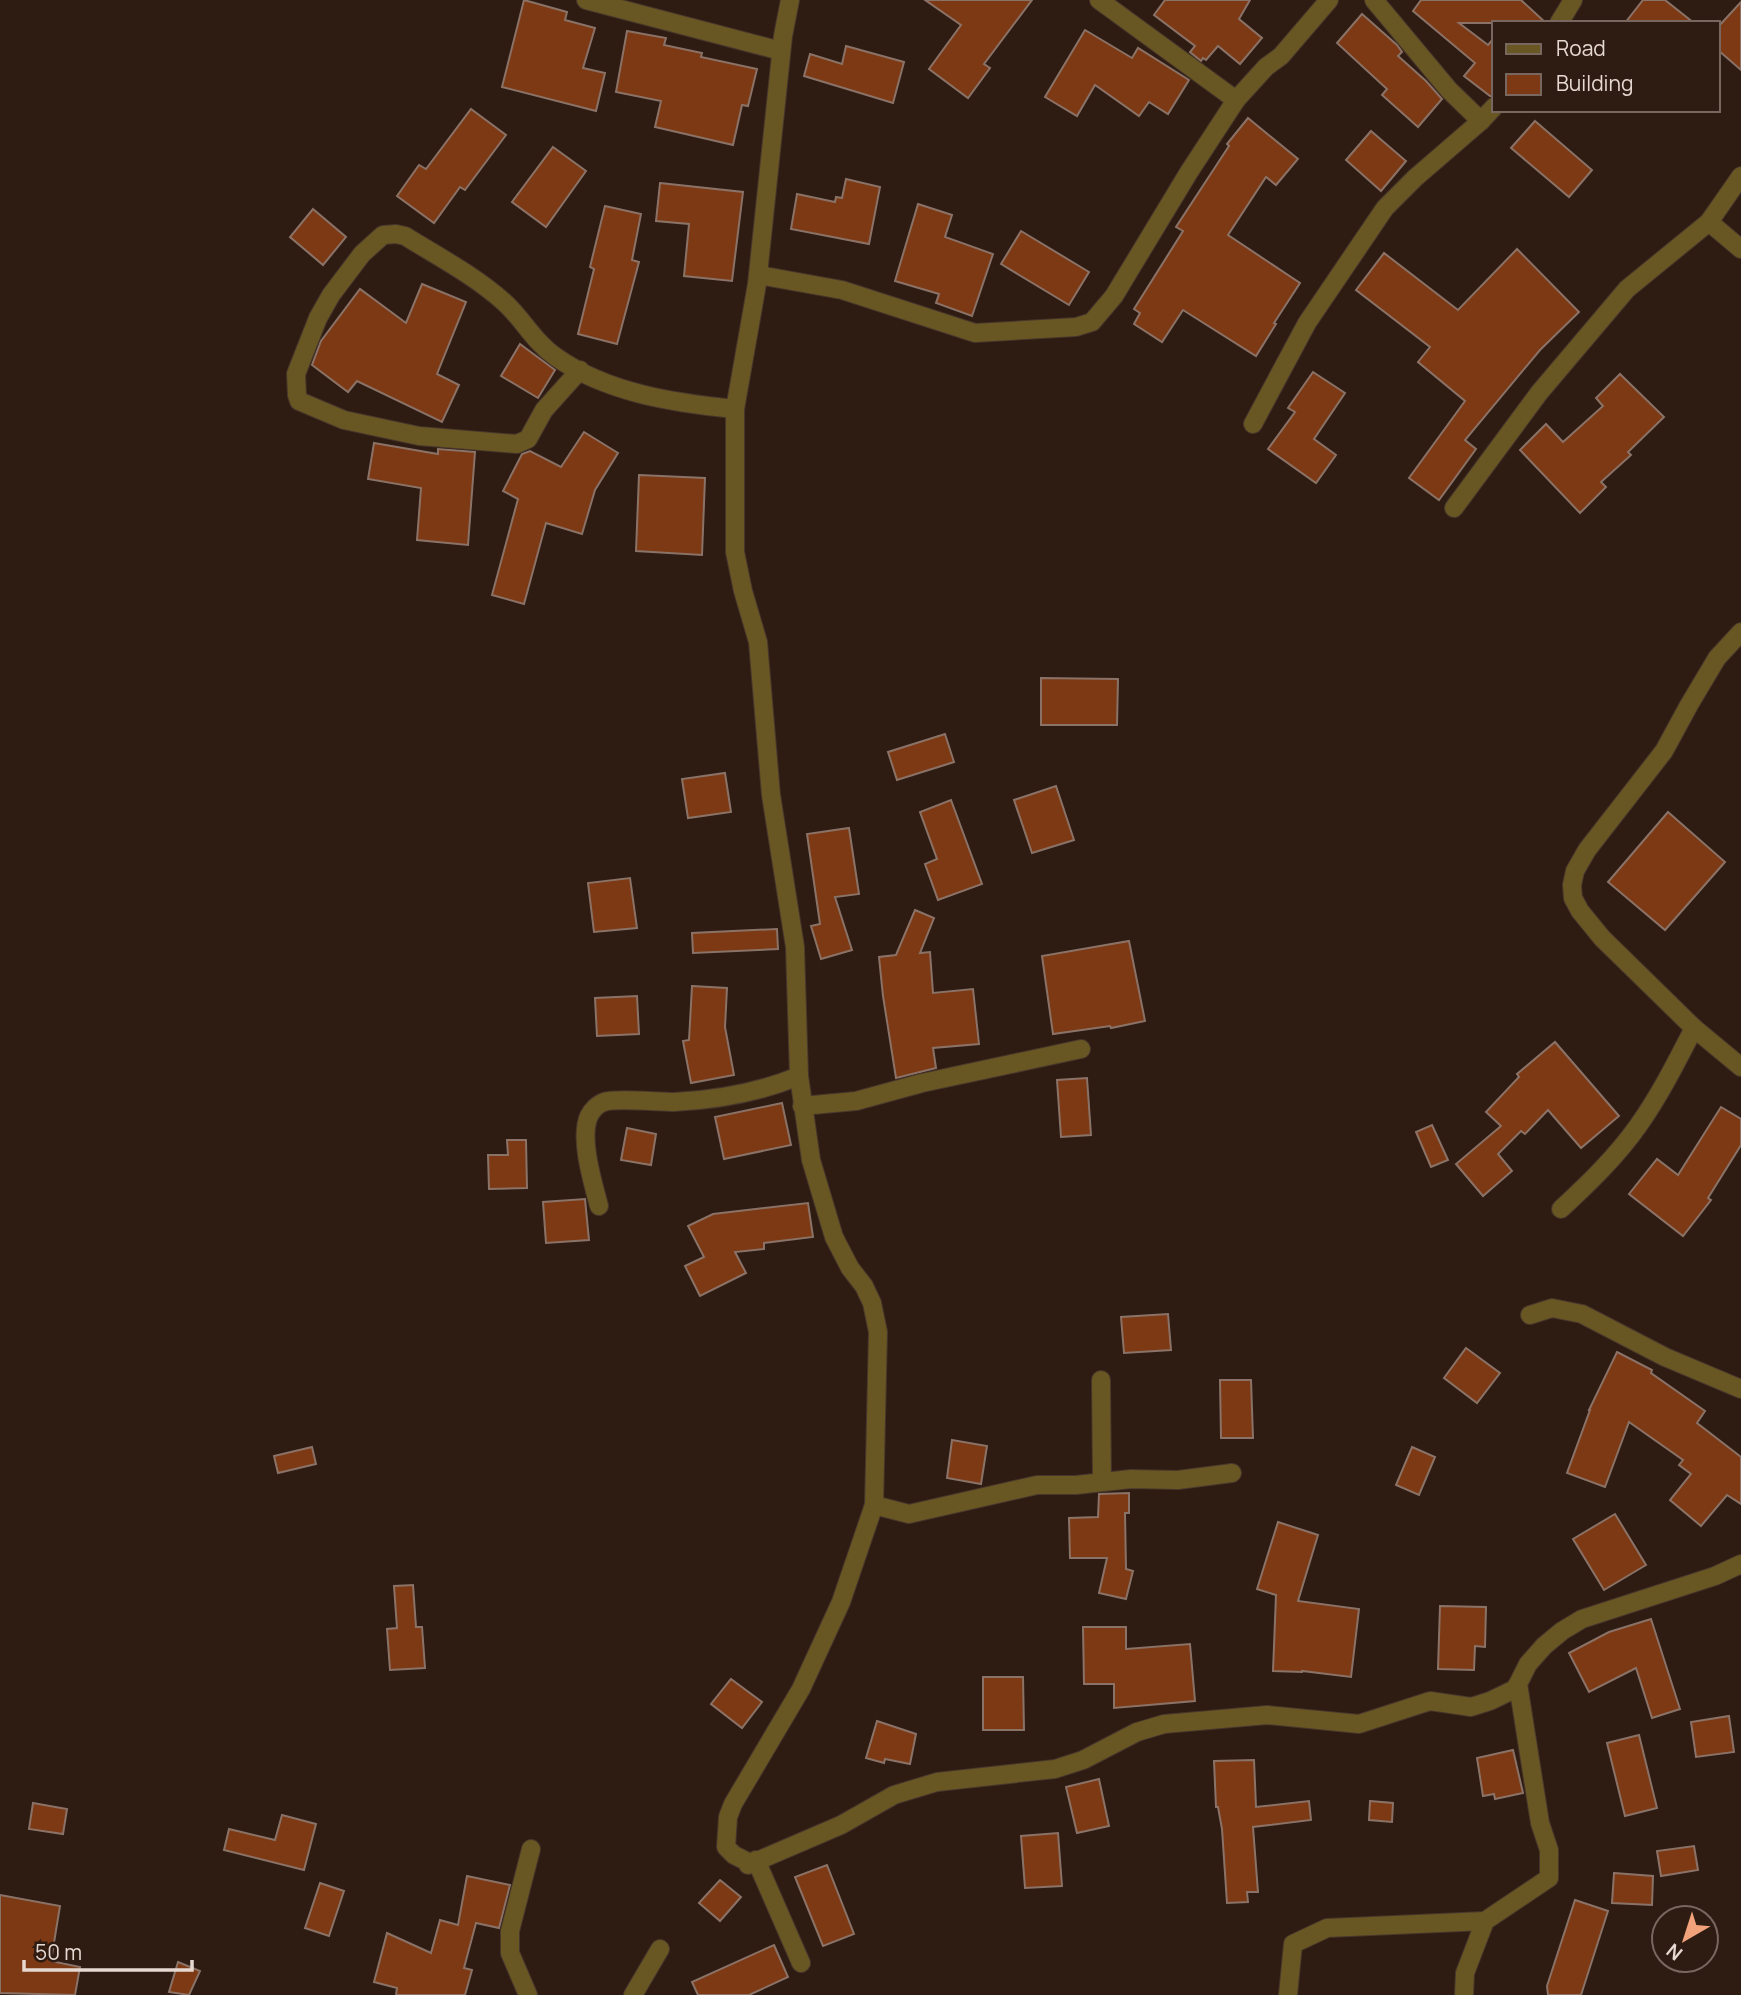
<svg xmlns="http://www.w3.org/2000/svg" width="1741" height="1995" font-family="Manrope,sans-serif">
	<rect width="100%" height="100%" fill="#2e1b12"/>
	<g fill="#7d3913" stroke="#8a7267" stroke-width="2">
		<polygon points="524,0 567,12 565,20 595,28 583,68 605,73 596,111 502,87"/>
		<polygon points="925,0 1032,0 984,64 990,68 968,98 929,69 961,25"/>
		<polygon points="1165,0 1250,0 1239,19 1262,38 1240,64 1218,46 1206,60 1203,58 1201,61 1190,52 1195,46 1154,15"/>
		<polygon points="1421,0 1521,0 1546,23 1459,23 1488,45 1494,38 1494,96 1490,96 1464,76 1475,63 1413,11"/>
		<polygon points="1643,0 1665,0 1694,23 1625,23"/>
		<polygon points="1741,2 1741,70 1718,50 1718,27"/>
		<polygon points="1362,14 1397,45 1402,52 1398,56 1426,81 1442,99 1418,127 1382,95 1387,89 1337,43"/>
		<polygon points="1085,30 1132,58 1138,48 1189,80 1168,114 1149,102 1139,116 1095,85 1077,116 1045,97"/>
		<polygon points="627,31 666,38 664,45 702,53 701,57 757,69 748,106 742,105 733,145 655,127 661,101 616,92"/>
		<polygon points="846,46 904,62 893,103 804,76 810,54 842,64"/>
		<polygon points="471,109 506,135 465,190 460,187 434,223 397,196 419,165 426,169"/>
		<polygon points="1248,118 1298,159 1276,185 1266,177 1228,235 1300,283 1274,323 1276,324 1256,356 1183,310 1162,342 1134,324 1140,313 1134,309 1183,231 1176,227 1229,146 1227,144"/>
		<polygon points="1535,121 1592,170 1569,197 1511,148"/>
		<polygon points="1371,131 1406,161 1381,191 1346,160"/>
		<polygon points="553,147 586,171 546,227 512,202"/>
		<polygon points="846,179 880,187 869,244 791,229 797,194 835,202 836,197 842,198"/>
		<polygon points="660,183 743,192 732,281 684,276 689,224 656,221"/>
		<polygon points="918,204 952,215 945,237 993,254 972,316 936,303 939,294 895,281"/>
		<polygon points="605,206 641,214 632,260 639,262 617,344 578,334 594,269 590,267"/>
		<polygon points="313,209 346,237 323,265 290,237"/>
		<polygon points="1021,231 1089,272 1069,305 1001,264"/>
		<polygon points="1517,249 1579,312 1540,350 1465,440 1476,449 1439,500 1409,478 1465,401 1418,362 1430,347 1356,290 1384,253 1458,310"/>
		<polygon points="422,284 466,302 437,374 459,385 442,422 357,381 348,392 312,365 321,341 360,289 406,323"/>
		<polygon points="520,344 555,370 538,398 501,376"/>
		<polygon points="1313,372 1345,393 1314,439 1336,455 1316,483 1268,449 1295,412 1288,408"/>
		<polygon points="1620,374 1664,417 1628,452 1631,455 1601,482 1606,487 1580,513 1520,450 1546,424 1563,442 1603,406 1596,398"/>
		<polygon points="584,432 618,453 595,490 582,534 546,523 524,604 492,595 518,499 503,491 522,454 530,451 561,467"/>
		<polygon points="374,443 438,454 438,449 475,452 468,545 417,540 421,488 368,479"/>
		<polygon points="639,475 705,478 702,555 636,551"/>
		<polygon points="1041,678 1118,679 1117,725 1041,725"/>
		<polygon points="945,734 954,762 897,780 888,752"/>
		<polygon points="725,773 731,812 688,818 682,779"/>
		<polygon points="1056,786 1074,840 1032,853 1014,800"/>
		<polygon points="951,800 982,884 938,900 925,864 937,859 920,812"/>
		<polygon points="1668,812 1725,862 1665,930 1608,882"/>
		<polygon points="849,828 859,894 835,897 852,950 821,959 811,926 820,924 807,834"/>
		<polygon points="630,878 637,928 594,932 588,883"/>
		<polygon points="915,910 934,918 920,953 930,952 933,993 973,989 979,1044 933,1048 936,1068 896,1078 883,996 879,957 896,955"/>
		<polygon points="777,929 778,949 693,953 692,933"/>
		<polygon points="1129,941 1145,1021 1111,1028 1110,1026 1053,1034 1042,956"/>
		<polygon points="692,986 727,988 725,1027 734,1075 691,1083 683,1041 689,1040"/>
		<polygon points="637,996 639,1034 597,1036 595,998"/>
		<polygon points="1555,1042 1619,1116 1581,1148 1548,1110 1525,1134 1521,1131 1498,1154 1512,1171 1483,1196 1456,1164 1501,1126 1486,1112 1519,1077 1517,1074"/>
		<polygon points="1087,1078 1091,1135 1061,1137 1057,1080"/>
		<polygon points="782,1103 791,1145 724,1159 715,1117"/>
		<polygon points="1721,1107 1741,1119 1741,1145 1708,1198 1711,1200 1683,1236 1629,1194 1657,1159 1678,1175"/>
		<polygon points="1432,1125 1448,1160 1431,1167 1416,1132"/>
		<polygon points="627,1128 656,1134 651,1165 621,1160"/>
		<polygon points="507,1140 526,1140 527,1188 489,1189 488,1155 508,1155"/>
		<polygon points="585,1199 589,1240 546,1243 543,1202"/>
		<polygon points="808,1203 813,1237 764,1243 764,1249 735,1252 746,1273 700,1296 685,1266 704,1257 688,1226 713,1214"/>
		<polygon points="1168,1314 1171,1350 1124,1353 1121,1317"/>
		<polygon points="1466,1348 1500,1373 1477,1403 1444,1378"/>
		<polygon points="1617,1352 1652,1370 1651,1373 1705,1411 1697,1423 1741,1457 1741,1504 1727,1495 1701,1526 1670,1500 1691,1474 1679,1465 1683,1460 1629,1422 1605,1487 1567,1473 1590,1410 1589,1410"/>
		<polygon points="1220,1380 1251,1380 1253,1438 1221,1438"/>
		<polygon points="952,1440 987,1446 981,1484 947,1478"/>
		<polygon points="312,1447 316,1464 278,1473 274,1456"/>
		<polygon points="1412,1447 1435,1457 1419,1495 1396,1485"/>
		<polygon points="1129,1493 1129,1513 1125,1513 1126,1569 1133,1571 1126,1599 1099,1593 1107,1558 1070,1558 1069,1518 1098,1517 1099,1494"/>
		<polygon points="1615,1514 1646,1565 1604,1590 1573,1539"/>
		<polygon points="1278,1522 1318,1535 1298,1601 1359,1609 1351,1677 1302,1671 1302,1672 1273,1671 1276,1595 1257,1589"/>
		<polygon points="413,1585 416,1627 422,1627 425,1668 390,1670 387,1629 397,1628 394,1586"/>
		<polygon points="1440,1606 1486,1607 1485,1647 1475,1646 1474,1670 1438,1669"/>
		<polygon points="1651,1619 1680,1709 1652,1718 1636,1668 1589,1692 1569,1653 1609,1632"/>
		<polygon points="1083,1627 1126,1627 1126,1649 1190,1644 1195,1701 1114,1708 1114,1684 1084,1684"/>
		<polygon points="983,1677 1023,1677 1024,1730 983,1730"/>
		<polygon points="731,1679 762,1702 742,1728 711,1704"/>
		<polygon points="1729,1716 1734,1752 1696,1757 1691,1722"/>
		<polygon points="877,1721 916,1734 910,1764 885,1759 884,1763 866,1758"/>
		<polygon points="1639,1735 1657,1808 1625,1816 1607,1743"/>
		<polygon points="1513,1750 1523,1793 1495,1799 1494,1794 1483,1796 1477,1758"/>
		<polygon points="1254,1760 1256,1807 1309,1801 1311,1820 1253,1827 1258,1892 1247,1892 1248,1902 1227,1903 1222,1829 1218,1807 1216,1807 1214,1761"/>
		<polygon points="1099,1779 1109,1826 1077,1833 1066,1787"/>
		<polygon points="1370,1801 1393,1803 1392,1822 1369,1820"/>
		<polygon points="33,1803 67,1809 63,1834 29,1829"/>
		<polygon points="282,1815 316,1824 304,1870 224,1850 229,1829 275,1840"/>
		<polygon points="1058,1833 1062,1886 1025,1888 1021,1836"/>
		<polygon points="1694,1846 1698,1870 1661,1876 1657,1851"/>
		<polygon points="827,1865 854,1934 823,1946 795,1877"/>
		<polygon points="1614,1873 1653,1876 1652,1905 1612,1903"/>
		<polygon points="467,1876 510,1885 499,1928 476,1923 464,1968 472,1970 465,1995 396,1995 397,1988 374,1982 387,1933 431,1953 440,1920 458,1925"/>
		<polygon points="720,1880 741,1897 720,1921 699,1903"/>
		<polygon points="320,1883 344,1891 329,1936 305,1928"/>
		<polygon points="0,1895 60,1906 51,1961 80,1967 75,1995 0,1993"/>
		<polygon points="1575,1900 1608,1911 1581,1995 1548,1995 1547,1986"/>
		<polygon points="774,1945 788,1977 749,1995 698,1995 692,1982"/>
		<polygon points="178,1962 200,1971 189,1995 169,1992"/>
	</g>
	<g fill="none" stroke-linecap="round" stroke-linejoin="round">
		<g stroke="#48362d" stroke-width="20">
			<g id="street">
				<polyline points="586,0 781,51"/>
				<polyline points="790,0 783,36 757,284 735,409 735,552 743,591 758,642 771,795 795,947 799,1076 811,1160 834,1237 850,1268 864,1286 872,1303 878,1332 874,1505 841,1602 801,1689 733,1804 728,1817 726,1847 734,1855 748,1862 748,1865 841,1825 894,1795 937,1782 1055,1769 1083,1760 1137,1732 1164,1724 1267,1715 1359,1724 1430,1701 1471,1707 1490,1701 1515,1689 1518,1684"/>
				<polyline points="1099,0 1236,100 1266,67 1281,56 1329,0"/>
				<polyline points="1374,0 1449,90 1481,121 1494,107"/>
				<polyline points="1559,23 1573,0"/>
				<polyline points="1709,222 1741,249"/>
				<polyline points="758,275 842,290 975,333 1076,327 1092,322 1114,296 1189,172 1236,100"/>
				<path d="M580,370L544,410L528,439L517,444L419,436L344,420L299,401L297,395L296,374L318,318L331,295L362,254L383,235L396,234L405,236C439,257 475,276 504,302C523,319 534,342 556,357C607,393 674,403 735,409"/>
				<polyline points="1253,424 1307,323 1385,208 1415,178 1481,121"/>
				<polyline points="1454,508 1539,393 1627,289 1709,222 1741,176"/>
				<polyline points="1741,632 1717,658 1689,705 1664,751 1587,850 1575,871 1572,885 1573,898 1580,911 1602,938 1694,1028 1741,1067"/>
				<polyline points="802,1106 856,1101 922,1083 1081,1049"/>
				<path d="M599,1206C593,1183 579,1138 589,1116C592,1110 598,1104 604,1102C615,1098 658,1102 674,1102C716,1100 760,1092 799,1076"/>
				<path d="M1561,1209C1589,1183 1616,1157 1638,1126C1660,1095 1677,1061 1694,1028"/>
				<polyline points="1530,1315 1552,1308 1582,1314 1665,1357 1741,1389"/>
				<polyline points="1101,1380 1102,1482"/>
				<polyline points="874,1505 909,1514 1037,1485 1076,1485 1131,1479 1178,1480 1232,1473"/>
				<polyline points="756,1860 801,1963"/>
				<polyline points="528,1995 510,1953 510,1931 531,1849"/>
				<polyline points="633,1995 660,1949"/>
				<polyline points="1288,1995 1293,1944 1327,1928 1485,1921"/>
				<polyline points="1464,1995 1465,1973 1485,1921 1549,1878 1549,1850 1540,1823 1518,1684 1528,1664 1544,1646 1562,1631 1582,1619 1715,1576 1741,1564"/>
			</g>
		</g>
		<use href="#street" stroke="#685722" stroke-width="18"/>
	</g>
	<rect x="1492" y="21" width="228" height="91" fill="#2e1b12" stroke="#78675f" stroke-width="2"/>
	<rect x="1506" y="44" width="35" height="10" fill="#685722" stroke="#78675f" stroke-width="2"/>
	<text x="1556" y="56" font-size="21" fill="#e6d9d2">Road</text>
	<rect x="1506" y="74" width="35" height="21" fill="#7d3913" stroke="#78675f" stroke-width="2"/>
	<text x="1556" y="91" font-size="21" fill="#e6d9d2">Building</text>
	<g transform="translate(1685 1939) rotate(219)"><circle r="33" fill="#2e1b12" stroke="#78675f" stroke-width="2"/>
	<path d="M0-5L12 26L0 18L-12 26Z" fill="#f1a27b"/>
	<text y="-10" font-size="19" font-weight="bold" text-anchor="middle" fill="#e6d9d2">N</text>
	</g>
	<path d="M24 1960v10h168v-10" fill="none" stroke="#e6d9d2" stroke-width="3.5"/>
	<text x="35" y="1960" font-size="21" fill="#e6d9d2" stroke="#2e1b12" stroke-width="5" paint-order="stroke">50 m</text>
</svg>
